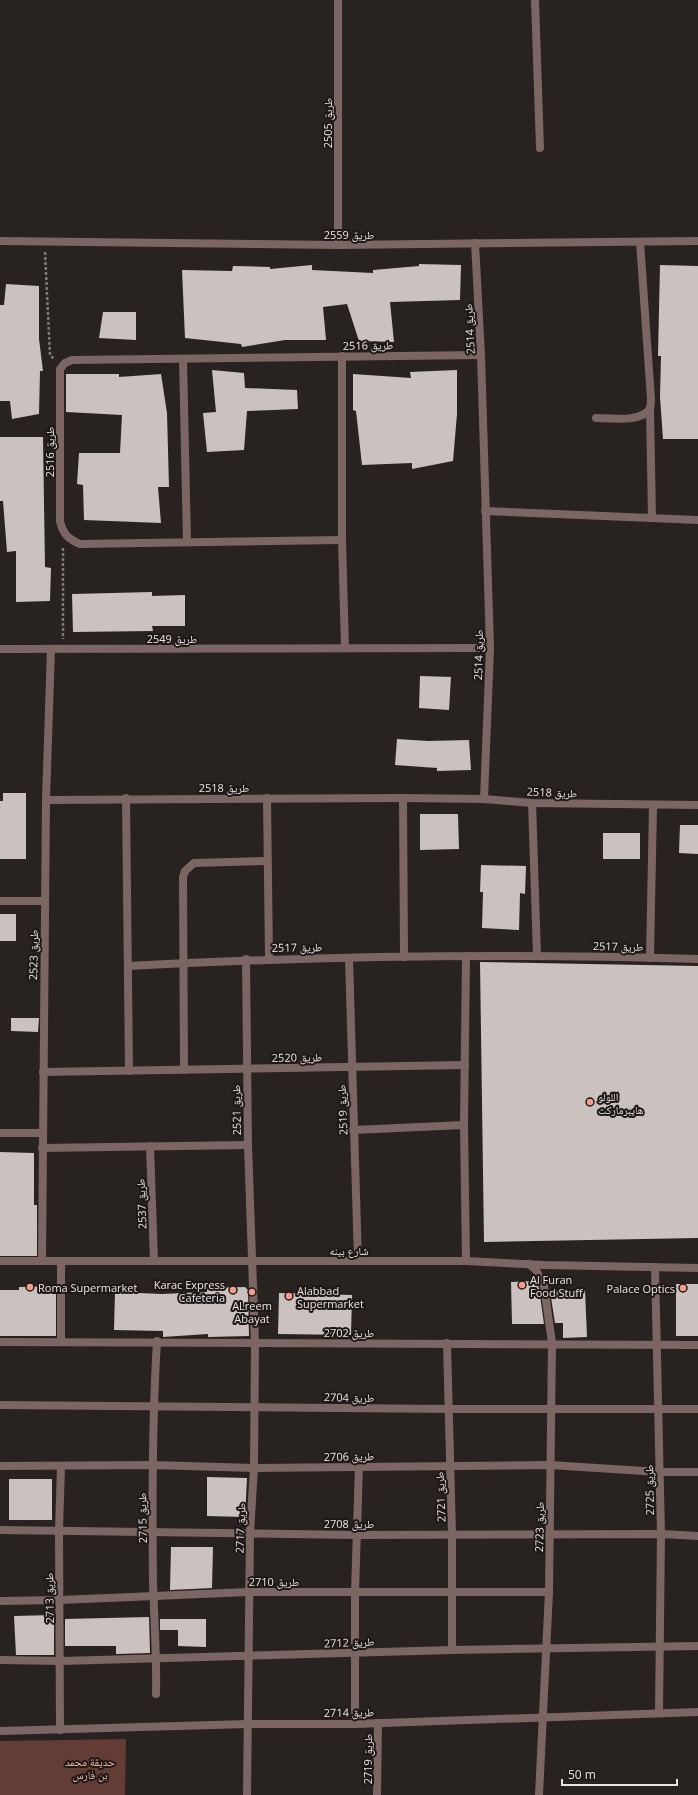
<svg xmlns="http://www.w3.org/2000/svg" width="698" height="1795" font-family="'Open Sans','Noto Naskh Arabic',sans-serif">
	<rect width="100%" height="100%" fill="#282220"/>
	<polygon fill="#623c35" points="126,1739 125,1795 0,1795 0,1741"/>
	<g fill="#cbc2c0">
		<polygon points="419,264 461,265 460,300 390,302 394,342 359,341 347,304 323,307 326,340 285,340 242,347 241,344 185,338 182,270 232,271 233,266 270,267 270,269 312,265 312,270 373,273 373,270 419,266"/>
		<polygon points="660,265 698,266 698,439 663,439 660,397 661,356 658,356"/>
		<polygon points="6,284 39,286 39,339 43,371 40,371 39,414 12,419 10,401 0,401 0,305 4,305"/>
		<polygon points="103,312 136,312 136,340 99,338"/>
		<polygon points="212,370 244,373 245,388 297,390 298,409 247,411 244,450 207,452 203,413 216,412"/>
		<polygon points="457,370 457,414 453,461 412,469 412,463 362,465 356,411 353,410 353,374 411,378 410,372"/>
		<polygon points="66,374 119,374 119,377 161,374 167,413 169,487 158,487 161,523 84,520 83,485 77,484 79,453 120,453 122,415 66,412"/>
		<polygon points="0,437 43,437 45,567 51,568 50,601 16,602 16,551 7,552 3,501 0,501"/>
		<polygon points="152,592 152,596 185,595 185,626 152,626 153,631 73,632 72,594"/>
		<polygon points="420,676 451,677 449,710 419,708"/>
		<polygon points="397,739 428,741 469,740 471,770 437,771 437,768 395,765"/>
		<polygon points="3,793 26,793 26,859 0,859 0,801 3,801"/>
		<polygon points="420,814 458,814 459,849 420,850"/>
		<polygon points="680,825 698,825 698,854 679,853"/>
		<rect x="603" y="833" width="37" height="26"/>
		<polygon points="481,865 526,866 525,894 520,893 519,930 482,928 483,892 480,892"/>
		<rect x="0" y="914" width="16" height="27"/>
		<polygon points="480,962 698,966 698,1238 484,1242"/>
		<polygon points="11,1018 39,1018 38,1032 11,1031"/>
		<polygon points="0,1152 34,1153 34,1205 37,1205 37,1256 0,1256"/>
		<polygon points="535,1281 539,1288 544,1324 512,1324 511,1282"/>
		<rect x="676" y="1284" width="22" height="52"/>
		<polygon points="56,1286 56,1336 0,1336 0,1290 19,1290 19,1287"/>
		<polygon points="245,1287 248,1290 249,1336 208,1337 208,1334 163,1337 163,1331 114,1330 115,1292 162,1294 207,1292 207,1288"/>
		<polygon points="585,1290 587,1337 563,1338 563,1323 555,1323 550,1291"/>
		<polygon points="279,1293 352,1295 351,1335 278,1334"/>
		<polygon points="207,1477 247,1478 245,1517 207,1516"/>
		<rect x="9" y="1479" width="43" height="41"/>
		<polygon points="171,1547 213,1547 212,1588 170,1590"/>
		<polygon points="54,1615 54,1655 16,1655 14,1616"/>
		<polygon points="149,1617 150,1653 116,1654 116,1646 65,1646 65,1619"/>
		<polygon points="160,1619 206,1619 206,1647 178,1646 178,1630 160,1630"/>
	</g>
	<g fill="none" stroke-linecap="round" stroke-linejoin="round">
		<g stroke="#7f7a78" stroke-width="2.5" stroke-dasharray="3 2" stroke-linecap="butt">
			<polyline points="45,252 50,355 54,359"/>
			<polyline points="63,548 63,639"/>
		</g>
		<polyline stroke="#7b6663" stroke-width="8" points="535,0 540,148"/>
		<g stroke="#7b6663" stroke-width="8">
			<polyline points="338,0 338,245"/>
			<polyline points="475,243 481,355 490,648 484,799"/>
			<polyline points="342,356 342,540 345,648"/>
			<polyline points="183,359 187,542"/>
			<polyline points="650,408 652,518"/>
			<path d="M596,418C609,418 643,423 650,408C651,405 651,401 651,399L640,242"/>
			<polyline points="485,511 698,520"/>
			<path d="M342,540L80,544C68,539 63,534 60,521V369L65,363L72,360L481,355"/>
			<polyline points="0,649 490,648"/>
			<polyline points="126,798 129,1071"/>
			<polyline points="267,798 269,958"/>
			<polyline points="403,798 404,957"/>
			<polyline points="46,800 403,798 484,799 532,803 698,805"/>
			<polyline points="532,803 537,955"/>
			<polyline points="0,901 45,901"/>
			<polyline points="349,958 358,1261"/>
			<polyline points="650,958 653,806"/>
			<polyline points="246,959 248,1145 255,1344 254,1468 250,1533 247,1795"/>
			<path d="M128,966C318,956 508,953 698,959"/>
			<polyline points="184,1070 183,877 185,871 194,863 267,861"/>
			<polyline points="43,1072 465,1065"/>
			<polyline points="353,1130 464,1125"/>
			<polyline points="0,1133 42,1133"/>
			<polyline points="150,1146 154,1261"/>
			<polyline points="42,1148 248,1145"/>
			<polyline points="42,1260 46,800 51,649"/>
			<polyline points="466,1261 464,1125 466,956"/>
			<polyline points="529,1264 536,1270 544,1286 552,1343 549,1592 539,1795"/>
			<polyline points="655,1267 661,1534 659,1712"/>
			<polyline points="61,1341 61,1261"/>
			<polyline points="0,1342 698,1345"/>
			<polyline points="447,1343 452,1535 452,1650"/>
			<polyline points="0,1405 449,1409 698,1409"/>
			<polyline points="0,1466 152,1465 254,1468 550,1465 660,1472 698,1472"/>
			<polyline points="0,1530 357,1535 661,1534 698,1536"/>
			<polyline points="0,1601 60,1600 249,1592 549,1592"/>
			<polyline points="0,1660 61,1661 452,1650 698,1646"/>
			<path d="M156,1694C157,1656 154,1619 153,1581C152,1501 152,1421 157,1341"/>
			<polyline points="355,1724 355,1593 359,1466"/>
			<polyline points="60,1730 59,1531 61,1466"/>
			<polyline points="0,1731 248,1724 355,1724 698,1712"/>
			<polyline points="377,1795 378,1723"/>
		</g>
		<g stroke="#7b6663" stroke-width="8">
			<polyline points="0,241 338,245 698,241"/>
			<polyline points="0,1261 466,1261 544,1265 698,1268"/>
		</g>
	</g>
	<g fill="#f59d8d" stroke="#1e1817" stroke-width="1.5">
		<circle cx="590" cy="1102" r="4"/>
		<circle cx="522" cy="1285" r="4"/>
		<circle cx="30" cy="1287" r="4"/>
		<circle cx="683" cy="1288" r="4"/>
		<circle cx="233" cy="1290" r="4"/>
		<circle cx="252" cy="1292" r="4"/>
		<circle cx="289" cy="1296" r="4"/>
	</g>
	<g text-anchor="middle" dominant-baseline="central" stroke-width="4" stroke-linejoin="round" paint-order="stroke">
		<g font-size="11" fill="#e9e5e4" stroke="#1e1817">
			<text transform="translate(327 123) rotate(-90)">طريق 2505</text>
			<text x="349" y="234">طريق 2559</text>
			<text transform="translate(469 329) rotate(-93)">طريق 2514</text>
			<text transform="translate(368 345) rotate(-1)">طريق 2516</text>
			<text transform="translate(49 452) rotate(-90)">طريق 2516</text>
			<text x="172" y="638">طريق 2549</text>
			<text transform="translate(478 655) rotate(-89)">طريق 2514</text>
			<text x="224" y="787">طريق 2518</text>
			<text transform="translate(552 792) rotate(2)">طريق 2518</text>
			<text transform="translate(618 946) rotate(1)">طريق 2517</text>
			<text transform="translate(297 947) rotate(-1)">طريق 2517</text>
			<text transform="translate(33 955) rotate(-89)">طريق 2523</text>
			<text transform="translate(297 1057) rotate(-1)">طريق 2520</text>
			<text transform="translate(236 1110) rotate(-91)">طريق 2521</text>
			<text transform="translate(342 1110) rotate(-92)">طريق 2519</text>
			<text transform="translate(141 1204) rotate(-92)">طريق 2537</text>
			<text x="349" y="1250">شارع بينه</text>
			<text x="349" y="1332">طريق 2702</text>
			<text transform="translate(349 1397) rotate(1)">طريق 2704</text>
			<text transform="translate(349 1456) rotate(-1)">طريق 2706</text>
			<text transform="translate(649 1490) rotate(-91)">طريق 2725</text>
			<text transform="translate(440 1497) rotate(-92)">طريق 2721</text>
			<text transform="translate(142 1518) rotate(-91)">طريق 2715</text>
			<text x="349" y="1523">طريق 2708</text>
			<text transform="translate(539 1527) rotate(-89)">طريق 2723</text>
			<text transform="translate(240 1528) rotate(-88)">طريق 2717</text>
			<text x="274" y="1581">طريق 2710</text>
			<text transform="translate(49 1598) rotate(-91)">طريق 2713</text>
			<text transform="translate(349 1642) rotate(-2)">طريق 2712</text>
			<text transform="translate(349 1712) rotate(-1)">طريق 2714</text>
			<text transform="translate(367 1759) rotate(-90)">طريق 2719</text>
		</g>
		<g font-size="11" fill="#e9e5e4" stroke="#1e1817" text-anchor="start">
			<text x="598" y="1096">اللولو<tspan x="598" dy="13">هايبرماركت</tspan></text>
			<text x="530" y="1279">Al Furan<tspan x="530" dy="13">Food Stuff</tspan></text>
			<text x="225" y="1284" text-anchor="end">Karac Express<tspan x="225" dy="13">Cafeteria</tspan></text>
			<text x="38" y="1287">Roma Supermarket</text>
			<text x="675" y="1288" text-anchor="end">Palace Optics</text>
			<text x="297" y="1290">Alabbad<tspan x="297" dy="13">Supermarket</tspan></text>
			<text x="252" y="1305" text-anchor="middle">ALreem<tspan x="252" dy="13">Abayat</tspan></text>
		</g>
		<g font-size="11" fill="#f8bdb1" stroke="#1e1817">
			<text x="90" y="1761">حديقة محمد<tspan x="90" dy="13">بن فارس</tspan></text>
		</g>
	</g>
	<path d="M562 1779v6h115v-6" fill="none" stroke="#e9e5e4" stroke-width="2"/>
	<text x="568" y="1779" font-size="12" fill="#e9e5e4" stroke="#1e1817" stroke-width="3" paint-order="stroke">50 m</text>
</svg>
